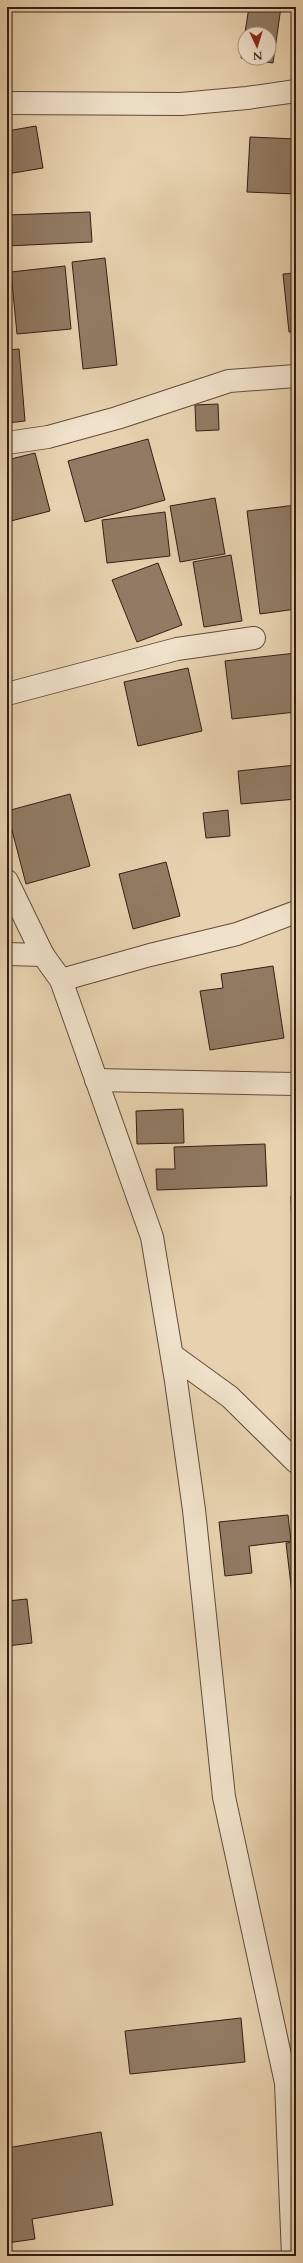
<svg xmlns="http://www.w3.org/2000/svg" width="303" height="2263" font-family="Cardo,serif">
	<rect width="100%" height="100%" fill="#e7d1ae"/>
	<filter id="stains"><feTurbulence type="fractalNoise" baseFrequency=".005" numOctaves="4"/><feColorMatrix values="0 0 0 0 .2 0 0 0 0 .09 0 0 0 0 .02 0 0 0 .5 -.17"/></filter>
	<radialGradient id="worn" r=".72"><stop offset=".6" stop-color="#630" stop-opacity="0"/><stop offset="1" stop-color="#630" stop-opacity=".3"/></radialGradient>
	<g fill="#917b64" stroke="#331e13" fill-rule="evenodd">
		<path d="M249,7H281L273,63L241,58ZM245,34H269V58H245Z"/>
		<polygon points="36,126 43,168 7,174 7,131"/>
		<polygon points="250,137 296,139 296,194 247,192"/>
		<polygon points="90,212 92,242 7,246 7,215"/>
		<polygon points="105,258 117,365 83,369 72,262"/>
		<polygon points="65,266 71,329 17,334 11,272"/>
		<polygon points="296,273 296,331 289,332 283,274"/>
		<polygon points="19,349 25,421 7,423 7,350"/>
		<polygon points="218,404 219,430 196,431 195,405"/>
		<polygon points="148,439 165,500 85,522 68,461"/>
		<polygon points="35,453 50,511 7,522 7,460"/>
		<polygon points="215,498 225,554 180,562 170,506"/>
		<polygon points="296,505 296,609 260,614 247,511"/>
		<polygon points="165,512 170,556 107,563 102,520"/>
		<polygon points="231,555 242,621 204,627 193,562"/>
		<polygon points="158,563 182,625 137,642 112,580"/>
		<polygon points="296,653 296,712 232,719 225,661"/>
		<polygon points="188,668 202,731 138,746 124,682"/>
		<polygon points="296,765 296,799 241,804 238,771"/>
		<polygon points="70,794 90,866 26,884 7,811"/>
		<polygon points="228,810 230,836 206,838 203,813"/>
		<polygon points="166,862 180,916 133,929 119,874"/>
		<polygon points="273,966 284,1038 210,1050 200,991 223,988 221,974"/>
		<polygon points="183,1109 184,1143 137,1144 136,1111"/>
		<polygon points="265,1144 267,1186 157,1190 156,1169 175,1169 174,1147"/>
		<polygon points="291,1196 296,1196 296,1269 293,1270"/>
		<polygon points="288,1515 291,1541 249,1546 252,1573 225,1576 219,1522"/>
		<polygon points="296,1542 296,1619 295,1619 286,1543"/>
		<polygon points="27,1599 32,1643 7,1646 7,1601"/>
		<polygon points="241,2018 245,2062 130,2074 125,2031"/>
		<polygon points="101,2132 113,2205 32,2219 35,2239 7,2243 7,2148"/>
	</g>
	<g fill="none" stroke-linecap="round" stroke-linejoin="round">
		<g stroke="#604b3a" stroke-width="24">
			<g id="minor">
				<polyline points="7,103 181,104 247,98 296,91"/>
				<polyline points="7,443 48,437 117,418 229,381 296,376"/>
				<polyline points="7,694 177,649 254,638"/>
				<polyline points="7,881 43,955 61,980 150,955 237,934 296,912"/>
				<polyline points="7,954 43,955"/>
				<polyline points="61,980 152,1237 176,1381 194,1510 224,1797 286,2083 293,2256"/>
				<polyline points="96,1080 296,1084"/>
				<polyline points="172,1355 230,1397 296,1462"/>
			</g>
		</g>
		<use href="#minor" stroke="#efe1ca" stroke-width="22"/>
	</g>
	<rect width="303" height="2263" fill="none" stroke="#e7d1ae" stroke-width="24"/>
	<rect x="8" y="8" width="287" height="2247" fill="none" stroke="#331e13" stroke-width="2"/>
	<rect x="12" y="12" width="279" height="2239" fill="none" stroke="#331e13"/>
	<g transform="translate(257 46) rotate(176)"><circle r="19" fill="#efe1ca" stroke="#a49381"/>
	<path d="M0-3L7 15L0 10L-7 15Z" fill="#8f2418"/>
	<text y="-6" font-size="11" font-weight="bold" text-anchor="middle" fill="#331e13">N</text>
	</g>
	<rect width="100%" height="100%" filter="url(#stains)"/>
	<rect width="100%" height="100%" fill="url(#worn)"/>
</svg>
